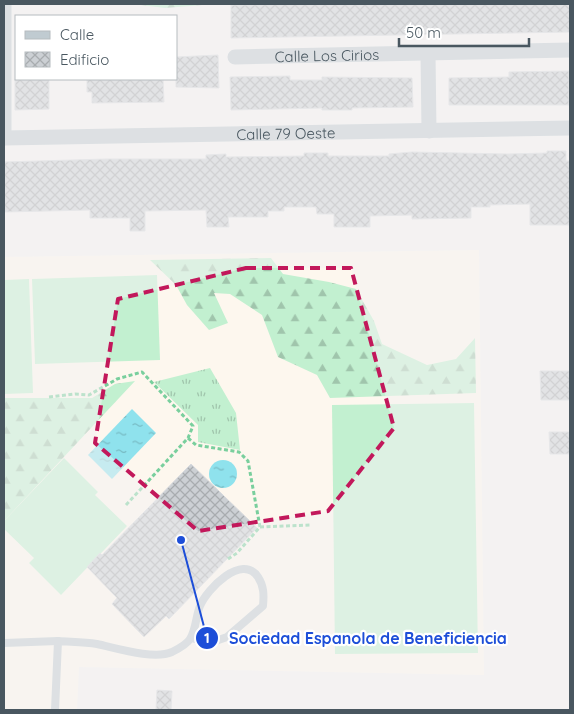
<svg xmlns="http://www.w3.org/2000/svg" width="574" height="714" font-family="Quicksand,sans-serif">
	<defs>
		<pattern id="grass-tufts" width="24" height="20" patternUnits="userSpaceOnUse" patternTransform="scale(1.25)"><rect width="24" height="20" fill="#c2f0d0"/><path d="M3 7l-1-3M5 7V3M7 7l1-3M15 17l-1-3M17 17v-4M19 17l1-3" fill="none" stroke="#a0c5ac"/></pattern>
		<pattern id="forest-firs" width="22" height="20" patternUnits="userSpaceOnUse" patternTransform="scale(1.25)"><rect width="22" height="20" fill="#c2f0d0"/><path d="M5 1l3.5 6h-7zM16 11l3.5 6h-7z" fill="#a0c5ac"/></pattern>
		<pattern id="water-ripples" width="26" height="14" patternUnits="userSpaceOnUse" patternTransform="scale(1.25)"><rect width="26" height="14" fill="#8fe2ed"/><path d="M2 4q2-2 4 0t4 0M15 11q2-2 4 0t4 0" fill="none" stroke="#77bac3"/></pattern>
		<pattern id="building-cross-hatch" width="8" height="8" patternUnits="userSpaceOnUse" patternTransform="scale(1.25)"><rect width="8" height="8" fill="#ccd0d4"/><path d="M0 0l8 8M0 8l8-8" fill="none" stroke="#a8acaf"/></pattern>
	</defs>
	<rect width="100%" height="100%" fill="#f4f2f2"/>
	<polygon fill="#fdf7ee" points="479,250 484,675 79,667 77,710 4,710 4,257"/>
	<polygon fill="url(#grass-tufts)" points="210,368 236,413 240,450 198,442 198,425 154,382"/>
	<g fill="url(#forest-firs)">
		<polygon points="105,4 215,4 165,8 141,5"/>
		<polygon points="271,258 283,274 329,282 356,289 374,321 382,344 427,365 456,359 475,338 476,393 330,398 317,375 278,357 262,315 230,294 214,293 228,323 209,330 187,305 176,285 150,260"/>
		<polygon points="135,381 4,521 4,398 92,398 115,384"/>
	</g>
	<g fill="#c2f0d0">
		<polygon points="157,275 160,360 35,364 32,279"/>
		<polygon points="29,279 33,393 4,394 4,280"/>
		<polygon points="474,403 478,653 335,654 332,405"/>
		<polygon points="64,458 98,492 95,495 127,526 61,595 29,563 34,558 4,529 4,521"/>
	</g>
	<g fill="url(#water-ripples)">
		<polygon points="132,409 156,433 112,479 88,455"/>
		<circle cx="223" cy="474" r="14"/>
	</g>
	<g fill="url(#building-cross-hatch)" stroke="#d6d9dd">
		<polygon points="330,4 570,4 570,32 231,38 231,5"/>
		<polygon points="218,55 219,88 176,87 176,57"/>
		<polygon points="569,71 569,105 449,105 449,78 509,77 509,72"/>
		<polygon points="290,76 290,80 322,80 322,77 412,78 413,107 352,108 352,110 322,110 322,108 231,110 230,77"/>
		<polygon points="15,79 49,79 49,109 15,110"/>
		<polygon points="87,79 163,79 164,102 92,103 92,92 87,92"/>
		<polygon points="547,151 566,151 566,161 570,161 570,225 530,225 530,204 490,205 490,207 471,207 471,218 412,219 412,215 370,216 370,227 334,227 334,214 317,214 316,207 284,207 284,211 268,211 268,217 228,217 229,227 207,227 206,210 145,211 145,231 130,231 130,218 90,218 90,210 4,212 4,162 106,159 206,159 206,155 226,154 226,157 304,156 304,153 328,153 328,156 389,156 389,154 412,152 507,154 547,153"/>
		<polygon points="540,371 570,371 570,400 541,400"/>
		<polygon points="549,432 570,432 570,454 550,454"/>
		<polygon points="191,464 257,528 169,619 166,616 144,637 112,604 117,598 87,567 100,553 102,555"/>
		<polygon points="157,690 172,691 171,710 156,710"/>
	</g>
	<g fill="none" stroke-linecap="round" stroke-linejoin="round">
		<g stroke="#79cf9d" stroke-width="3" stroke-dasharray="4 2.5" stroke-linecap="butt">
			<polyline points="49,397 75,394 89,395 117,379 142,372 193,426 188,438 126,505"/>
			<polyline points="188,438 196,445 239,452 248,461 260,527 237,553 228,559"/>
			<polyline points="260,527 311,525"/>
		</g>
		<g stroke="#c0cbd1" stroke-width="8">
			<polyline points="4,643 58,641"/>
			<path d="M55,710L58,641C71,642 84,642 97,644C116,648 154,660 172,652C178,649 187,644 190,639C196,630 196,615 200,606C207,589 242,553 258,577C264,586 264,595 263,606L227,637L210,643L191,638"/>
		</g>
		<g stroke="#c0cbd1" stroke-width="15">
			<polyline points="428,53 429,131"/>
			<path id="s1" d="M235,57L570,50"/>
			<path id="s2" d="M4,138L570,128"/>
			<polyline points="4,138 4,4"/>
		</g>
	</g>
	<path d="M0 0H574V714H0ZM246,268H351L394,428L328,511L198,531L95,443L118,299Z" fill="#f4f2f2" fill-opacity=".55" fill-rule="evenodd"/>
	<path fill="none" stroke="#c2185b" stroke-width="4" stroke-dasharray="10 6" stroke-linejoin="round" d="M246,268H351L394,428L328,511L198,531L95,443L118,299Z"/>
	<g text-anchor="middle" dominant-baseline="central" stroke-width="4.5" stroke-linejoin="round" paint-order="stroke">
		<g font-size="15" fill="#495760" stroke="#fff">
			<text stroke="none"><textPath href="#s1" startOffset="92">Calle Los Cirios</textPath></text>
			<text stroke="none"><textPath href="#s2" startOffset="282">Calle 79 Oeste</textPath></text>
		</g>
	</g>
	<path fill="none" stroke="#1d4ed8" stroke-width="2" d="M181 540L207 638"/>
	<g fill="#1d4ed8" stroke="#fff" stroke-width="2">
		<circle cx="181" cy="540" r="5"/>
		<circle cx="207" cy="638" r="12"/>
	</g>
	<g font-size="15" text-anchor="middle" font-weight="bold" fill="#fff">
		<text x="207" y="643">1</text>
	</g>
	<g font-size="16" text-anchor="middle" font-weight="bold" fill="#1d4ed8" stroke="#fff" stroke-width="4.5" stroke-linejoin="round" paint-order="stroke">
		<text x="368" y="644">Sociedad Espanola de Beneficiencia</text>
	</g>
	<rect width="574" height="714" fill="none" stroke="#495760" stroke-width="10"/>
	<rect x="15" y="15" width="162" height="65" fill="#ffffff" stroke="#b6bcbf"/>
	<rect x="25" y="31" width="25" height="8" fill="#c0cbd1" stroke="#b6bcbf"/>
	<text x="60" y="40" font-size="15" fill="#495760">Calle</text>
	<rect x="25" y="52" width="25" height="15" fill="url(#building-cross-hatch)" stroke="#b6bcbf"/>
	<text x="60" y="65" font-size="15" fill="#495760">Edificio</text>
	<path d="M399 38v8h130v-8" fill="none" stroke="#495760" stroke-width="2.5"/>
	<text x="406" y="38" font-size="15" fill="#495760" stroke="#ffffff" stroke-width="4" paint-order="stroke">50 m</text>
</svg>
